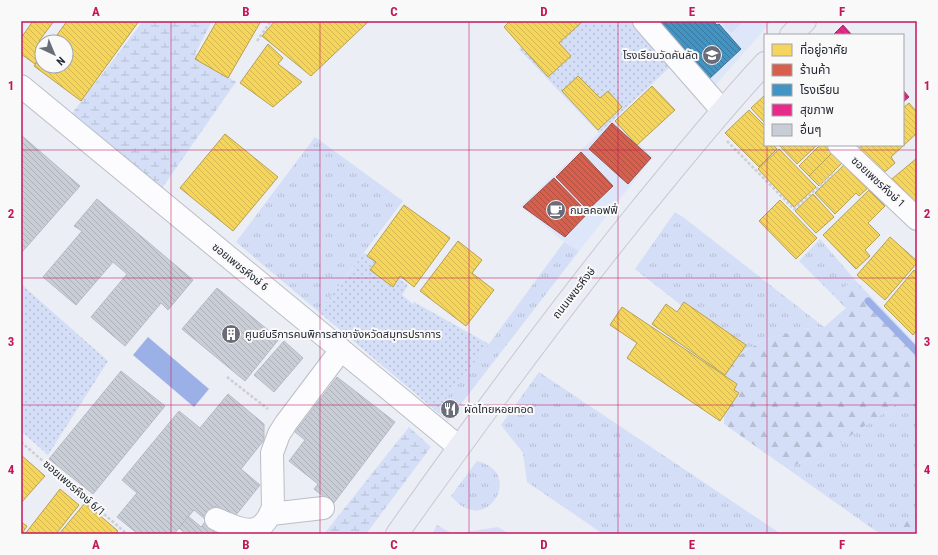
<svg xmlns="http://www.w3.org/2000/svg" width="938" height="555" font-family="'Roboto Condensed','Noto Sans Thai',sans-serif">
	<defs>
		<pattern id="grass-tufts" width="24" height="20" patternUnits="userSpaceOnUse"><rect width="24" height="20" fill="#d4def6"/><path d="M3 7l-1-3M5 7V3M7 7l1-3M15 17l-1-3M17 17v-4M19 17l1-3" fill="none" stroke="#b6bed4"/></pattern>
		<pattern id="forest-firs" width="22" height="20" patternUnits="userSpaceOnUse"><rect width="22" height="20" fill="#d4def6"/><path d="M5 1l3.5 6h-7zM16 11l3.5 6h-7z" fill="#b6bed4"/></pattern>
		<pattern id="wetland-marsh" width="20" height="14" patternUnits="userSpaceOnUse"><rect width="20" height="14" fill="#d4def6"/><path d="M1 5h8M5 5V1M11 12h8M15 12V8" fill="none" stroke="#b6bed4"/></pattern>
		<pattern id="garden-dots" width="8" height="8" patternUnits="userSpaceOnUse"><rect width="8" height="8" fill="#d4def6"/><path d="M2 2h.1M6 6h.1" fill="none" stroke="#b6bed4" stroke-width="1.8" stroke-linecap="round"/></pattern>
		<pattern id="homes-back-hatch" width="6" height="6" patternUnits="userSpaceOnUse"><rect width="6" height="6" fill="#f6d55c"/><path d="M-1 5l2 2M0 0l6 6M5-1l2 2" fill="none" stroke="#d3b751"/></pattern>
		<pattern id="shops-back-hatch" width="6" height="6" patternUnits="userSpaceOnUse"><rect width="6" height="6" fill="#d6604d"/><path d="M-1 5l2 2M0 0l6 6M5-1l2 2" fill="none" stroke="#ad4f41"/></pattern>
		<pattern id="schools-back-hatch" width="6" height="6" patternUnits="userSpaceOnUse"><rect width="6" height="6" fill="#4393c3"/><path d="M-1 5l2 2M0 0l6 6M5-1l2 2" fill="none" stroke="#38789f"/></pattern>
		<pattern id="health-back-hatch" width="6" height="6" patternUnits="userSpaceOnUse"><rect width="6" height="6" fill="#e7298a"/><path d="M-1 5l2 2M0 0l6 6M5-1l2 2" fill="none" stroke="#bb2372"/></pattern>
		<pattern id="building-back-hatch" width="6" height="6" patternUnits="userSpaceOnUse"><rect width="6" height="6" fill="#c9cdd6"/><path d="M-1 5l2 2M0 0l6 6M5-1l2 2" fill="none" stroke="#acb0b8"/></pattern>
	</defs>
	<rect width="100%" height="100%" fill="#ebeef5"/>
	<g fill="#dee6fa">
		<polygon points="651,21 772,21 712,89"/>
		<polygon points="613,120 653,157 579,251 564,242 521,206"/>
	</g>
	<g fill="url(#grass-tufts)">
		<polygon points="315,137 403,201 319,312 236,242"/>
		<polygon points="675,212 683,217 824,327 801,329 761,341 742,353 635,269"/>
		<polygon points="820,239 855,280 833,295 799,261"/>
		<polygon points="564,242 579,251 448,421 436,411 489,344"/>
		<polygon points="539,372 781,534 603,534 527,482 523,453 501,425"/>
		<polygon points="917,392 917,534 880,534 788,469 840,443 895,405"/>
		<path d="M477,461C520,471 494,522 466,508C460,506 456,501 451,496Z"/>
		<polygon points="437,525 453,534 498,527 509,534 432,534"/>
	</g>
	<g fill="url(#forest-firs)">
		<polygon points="855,280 917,345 917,392 895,405 840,443 788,469 724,424 725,365 761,341 801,329 824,327 846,308 833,295"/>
		<polygon points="913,514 917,516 917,534 901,534 900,526"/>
	</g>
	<g fill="url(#wetland-marsh)">
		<polygon points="143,21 212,21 195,54 236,82 160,191 70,116"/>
		<polygon points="409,427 431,447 366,534 324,534"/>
	</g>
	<g fill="url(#garden-dots)">
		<polygon points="542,21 636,21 671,66 599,133 519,49 544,23"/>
		<polygon points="364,253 408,285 402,295 413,304 414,302 489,344 436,411 319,312"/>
		<polygon points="21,284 108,361 48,455 21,431"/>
	</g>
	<polygon fill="#d4def6" points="719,21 744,21 731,33"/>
	<polygon fill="#9cb0e8" points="148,337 209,389 194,407 133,355"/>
	<g fill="url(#homes-back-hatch)" stroke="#b7a150">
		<polygon points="33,21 54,21 39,41 42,43 42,54 35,64 21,54 21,38"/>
		<polygon points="67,21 139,21 81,101 34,66 42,55 42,66 66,66 66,42 52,42"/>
		<polygon points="217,21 261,21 228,78 195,59"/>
		<polygon points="275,21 369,21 311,76 262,36"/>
		<polygon points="510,21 583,21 559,43 571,56 548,77 504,27"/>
		<polygon points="268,44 283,58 278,64 302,82 273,107 240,83"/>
		<polygon points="578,76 600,98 608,91 622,107 598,130 562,91"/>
		<polygon points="652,86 675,110 637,145 615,121"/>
		<polygon points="765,95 765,123 751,108"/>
		<polygon points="909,103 917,112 917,133 891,157 895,163 879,177 856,151 863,145 903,145 903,108"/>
		<polygon points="749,110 765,126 765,145 773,145 777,149 759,167 725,133"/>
		<polygon points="225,134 278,177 233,231 180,188"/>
		<polygon points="779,145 817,145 797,164"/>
		<polygon points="820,145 828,145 834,151 809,176 799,166"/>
		<polygon points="779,149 816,187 794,207 758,169"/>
		<polygon points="834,151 844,161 819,186 809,176"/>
		<polygon points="917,158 917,211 887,183"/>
		<polygon points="847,162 870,186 859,196 856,193 835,214 815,193"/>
		<polygon points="869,190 885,206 868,223 880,235 865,250 870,256 856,269 823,235"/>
		<polygon points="813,194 834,217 816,233 795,211"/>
		<polygon points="780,200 817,238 796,259 759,221"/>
		<polygon points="404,205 450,238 414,287 400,276 393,287 370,270 376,262 367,256"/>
		<polygon points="890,237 917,261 917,263 885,300 857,275"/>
		<polygon points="458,241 482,260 472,273 494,290 466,326 420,291"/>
		<polygon points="914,270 917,273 917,330 913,335 884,306"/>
		<polygon points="684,302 746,345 725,375 652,324 666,304 677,312"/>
		<polygon points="622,307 737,384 734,390 739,393 720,421 627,358 637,343 610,325"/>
		<polygon points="21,455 45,476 21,503"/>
		<polygon points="60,489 79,505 56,534 25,534"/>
		<polygon points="85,503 118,531 115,534 59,534"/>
		<polygon points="21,522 27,526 22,534 21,534"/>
	</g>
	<g fill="url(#shops-back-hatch)" stroke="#a14f46">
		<polygon points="612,123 651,158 628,184 589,149"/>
		<polygon points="581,152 613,186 588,210 556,177"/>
		<polygon points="554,178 588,213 565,237 523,207"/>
	</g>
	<polygon fill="url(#schools-back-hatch)" stroke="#3a7398" points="654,21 713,21 717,25 719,24 741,49 708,80"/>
	<g fill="url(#health-back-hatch)" stroke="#ac2970">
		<polygon points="843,25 852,35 833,35"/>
		<polygon points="903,90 909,97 903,102"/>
	</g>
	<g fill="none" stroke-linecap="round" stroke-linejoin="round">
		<polyline stroke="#9cb0e8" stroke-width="7" points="868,301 917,352"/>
	</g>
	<g fill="url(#building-back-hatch)" stroke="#b6bac2">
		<polygon points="21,135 80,186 23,251 21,250"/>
		<polygon points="97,199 193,280 168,310 161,303 125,346 91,317 127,274 113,262 76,305 43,277 82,231 74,226"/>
		<polygon points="217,288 279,339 245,381 182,329"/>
		<polygon points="284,341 303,358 274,392 254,375"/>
		<polygon points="121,371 165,406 93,494 49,459"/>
		<polygon points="337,377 395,422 333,504 314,489 318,484 289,461 305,440 295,432"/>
		<polygon points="228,394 264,424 264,440 241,469 260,485 232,520 215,506 205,519 194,510 174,534 138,534 117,517 137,493 122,480 179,411 200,428"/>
		<polygon points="188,516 201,527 205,522 220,534 186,534 179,528"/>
	</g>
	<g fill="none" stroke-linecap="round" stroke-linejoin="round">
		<g stroke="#babec7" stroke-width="24">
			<g id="minor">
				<polyline points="644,21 722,110"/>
				<polyline points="21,86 459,447"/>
				<polyline points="839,145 917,219"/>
				<polyline points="271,514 323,508"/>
				<path d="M216,519C241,530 261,541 273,507L272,453L279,434L286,423L341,350"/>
			</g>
		</g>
		<g stroke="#c8c9ce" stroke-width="24">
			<g id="major">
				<polyline points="791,35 805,21"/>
				<path d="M397,534C475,424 555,315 640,210C681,160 721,110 765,63"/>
			</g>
		</g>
		<g stroke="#cdced3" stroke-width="2.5" stroke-dasharray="3 2" stroke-linecap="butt">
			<polyline points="257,41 271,21"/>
			<polyline points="727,141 794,209 835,172"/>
			<polyline points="227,377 268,409"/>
			<polyline points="21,442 127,534"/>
		</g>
		<use href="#minor" stroke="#fcfcfe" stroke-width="22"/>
		<use href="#major" stroke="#eaedf5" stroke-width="22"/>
	</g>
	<path fill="none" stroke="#c2185b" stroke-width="1" stroke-opacity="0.55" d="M171,21V534M320,21V534M469,21V534M618,21V534M767,21V35M767,145V534M21,150H917M21,278H917M21,405H917"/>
	<defs>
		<g id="school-disc" transform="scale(1)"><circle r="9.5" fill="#6a6d78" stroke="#f9f9f9"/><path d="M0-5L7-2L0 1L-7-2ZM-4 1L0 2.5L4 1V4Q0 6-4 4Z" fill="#fff"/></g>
		<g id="cafe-disc" transform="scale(1)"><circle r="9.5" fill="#6a6d78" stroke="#f9f9f9"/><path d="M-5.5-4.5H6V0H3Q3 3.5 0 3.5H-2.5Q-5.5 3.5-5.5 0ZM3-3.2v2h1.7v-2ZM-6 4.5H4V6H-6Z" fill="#fff"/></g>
		<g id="building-disc" transform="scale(1)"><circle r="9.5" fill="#6a6d78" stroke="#f9f9f9"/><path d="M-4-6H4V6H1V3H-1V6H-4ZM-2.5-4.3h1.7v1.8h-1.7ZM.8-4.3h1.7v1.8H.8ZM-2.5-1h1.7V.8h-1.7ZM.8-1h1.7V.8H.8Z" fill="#fff"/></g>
		<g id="restaurant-disc" transform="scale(1)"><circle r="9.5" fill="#6a6d78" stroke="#f9f9f9"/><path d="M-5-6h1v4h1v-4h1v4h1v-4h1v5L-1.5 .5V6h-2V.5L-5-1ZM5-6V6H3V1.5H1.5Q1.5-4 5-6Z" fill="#fff"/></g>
	</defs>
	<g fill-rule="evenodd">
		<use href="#school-disc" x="712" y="55"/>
		<use href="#cafe-disc" x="556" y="210"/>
		<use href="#building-disc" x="231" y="334"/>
		<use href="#restaurant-disc" x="450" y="409"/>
	</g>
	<g text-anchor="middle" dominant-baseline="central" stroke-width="4" stroke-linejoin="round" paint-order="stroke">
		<g font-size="11" fill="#242834" stroke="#f9f9f9" text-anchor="start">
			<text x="698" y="55" text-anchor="end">โรงเรียนวัดคันลัด</text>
			<text x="570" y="210">กมลคอฟฟี่</text>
			<text x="245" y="334">ศูนย์บริการคนพิการสาขาจังหวัดสมุทรปราการ</text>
			<text x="464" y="409">ผัดไทยหอยทอด</text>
		</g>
		<g font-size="11" fill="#242834" stroke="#f9f9f9">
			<text transform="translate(878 182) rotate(43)">ซอยเพชรหึงษ์ 1</text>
			<text transform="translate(240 267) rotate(39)">ซอยเพชรหึงษ์ 6</text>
			<text transform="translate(574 293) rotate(-52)">ถนนเพชรหึงษ์</text>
			<text transform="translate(74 488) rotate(41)">ซอยเพชรหึงษ์ 6/1</text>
		</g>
	</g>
	<rect width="938" height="555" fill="none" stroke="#f9f9f9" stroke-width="44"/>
	<rect x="764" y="34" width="140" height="112" fill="#f9f9f9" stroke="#a4a5aa"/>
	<rect x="772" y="44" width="20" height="12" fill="#f6d55c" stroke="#a4a5aa"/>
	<text x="800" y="54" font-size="12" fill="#242834">ที่อยู่อาศัย</text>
	<rect x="772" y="64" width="20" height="12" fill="#d6604d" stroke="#a4a5aa"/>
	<text x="800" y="74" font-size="12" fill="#242834">ร้านค้า</text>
	<rect x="772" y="84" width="20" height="12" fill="#4393c3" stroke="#a4a5aa"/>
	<text x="800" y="94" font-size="12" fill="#242834">โรงเรียน</text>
	<rect x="772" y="104" width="20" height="12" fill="#e7298a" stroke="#a4a5aa"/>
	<text x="800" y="114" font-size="12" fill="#242834">สุขภาพ</text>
	<rect x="772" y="124" width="20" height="12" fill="#c9cdd6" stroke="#a4a5aa"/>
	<text x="800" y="134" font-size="12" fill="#242834">อื่นๆ</text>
	<g transform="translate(54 54) rotate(136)"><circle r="19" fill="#f9f9f9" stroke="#a4a5aa"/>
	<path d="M0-3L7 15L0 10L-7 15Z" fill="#6a6d78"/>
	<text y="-6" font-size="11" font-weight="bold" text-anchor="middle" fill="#242834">N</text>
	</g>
	<rect x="22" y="22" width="894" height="511" fill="none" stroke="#c2185b" stroke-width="1.5"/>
	<g font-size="13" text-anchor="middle" font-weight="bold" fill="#c2185b">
		<text x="96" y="16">A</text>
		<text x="246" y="16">B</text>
		<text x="394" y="16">C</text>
		<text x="544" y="16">D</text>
		<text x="692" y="16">E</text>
		<text x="842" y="16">F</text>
		<text x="11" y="90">1</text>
		<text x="927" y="90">1</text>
		<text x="11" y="218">2</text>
		<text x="927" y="218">2</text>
		<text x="11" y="346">3</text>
		<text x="927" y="346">3</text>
		<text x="11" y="474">4</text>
		<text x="927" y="474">4</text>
		<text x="96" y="549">A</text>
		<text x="246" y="549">B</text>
		<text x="394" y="549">C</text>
		<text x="544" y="549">D</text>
		<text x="692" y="549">E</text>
		<text x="842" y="549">F</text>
	</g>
</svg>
